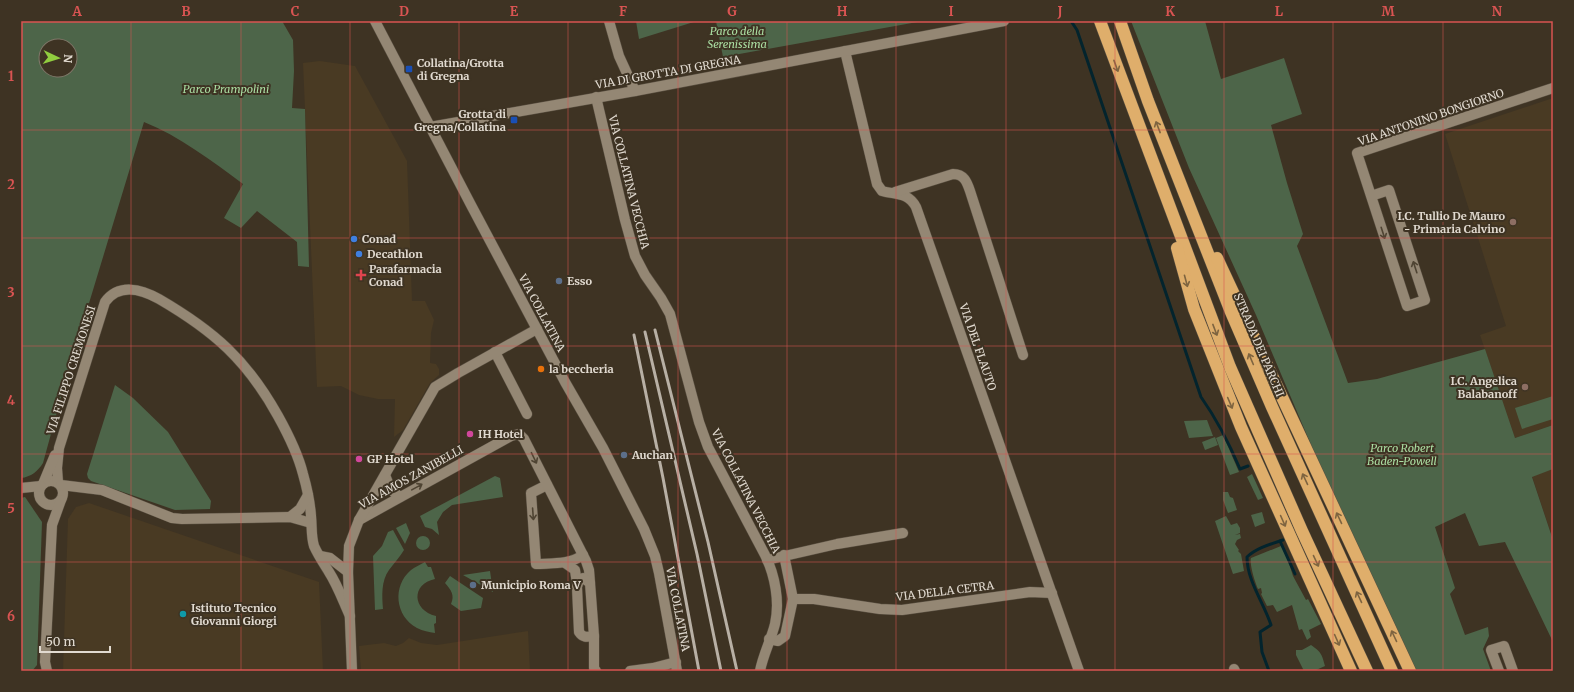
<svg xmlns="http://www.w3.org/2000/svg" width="1574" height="692" font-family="Merriweather,serif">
	<rect width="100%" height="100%" fill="#3e3323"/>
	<g fill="#493a23">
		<polygon points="320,61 355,66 407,161 412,301 425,301 434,320 431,333 430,363 436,364 439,369 439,375 430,383 403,430 394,437 395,399 378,399 359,395 341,386 317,387 303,63"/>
		<polygon points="1553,98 1553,425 1515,438 1480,335 1506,326 1445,134"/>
		<polygon points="1553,469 1553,540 1532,476"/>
		<polygon points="89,503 319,582 323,671 63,671 68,519 76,507"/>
		<polygon points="528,631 530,671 361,671 359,646 384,643 396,646 403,643 409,638 421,643 437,645"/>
	</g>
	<g fill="#4d6549" fill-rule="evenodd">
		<path d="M21,21H282L293,40L294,71L292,108L305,109L309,267L298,266L297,242L257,211L241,228L224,218L243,184C212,161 179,136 144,122L66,379L43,463C38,471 31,477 21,478ZM46,46H70V70H46Z"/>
		<polygon points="636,21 697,21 639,39"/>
		<polygon points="716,21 923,21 723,57"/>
		<polygon points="1131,21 1205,21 1221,79 1284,58 1302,114 1271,125 1287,183 1303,234 1297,246 1348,383 1377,379 1485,349 1515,438 1553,425 1553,469 1532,477 1553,540 1553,642 1505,542 1479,546 1465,513 1435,527 1455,588 1450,594 1465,635 1488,627 1489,636 1483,649 1491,671 1414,671 1317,459 1256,315 1189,168"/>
		<polygon points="115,385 133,398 168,432 211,501 210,509 175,510 91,481 88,478 87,474"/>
		<polygon points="1553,396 1553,419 1522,429 1515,408"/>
		<polygon points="1207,420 1213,436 1189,438 1184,421"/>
		<polygon points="1223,435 1239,472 1230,475 1216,438"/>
		<polygon points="1215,437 1218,445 1205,450 1202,442"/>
		<polygon points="1252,474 1263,498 1258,500 1247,477"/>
		<polygon points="495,476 500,478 503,497 452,505 443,512 437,522 439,535 432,529 425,527 420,516"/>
		<polygon points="1223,492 1228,492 1230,497 1233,498 1237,510 1228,513 1223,500"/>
		<polygon points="25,497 42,522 37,665 32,671 21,671 21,498"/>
		<polygon points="1262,512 1265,523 1255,527 1251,515"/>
		<polygon points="1226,516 1231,525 1237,523 1240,528 1240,533 1235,535 1240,534 1241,538 1237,540 1235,544 1239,550 1238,551 1241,554 1244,571 1233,574 1215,521"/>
		<polygon points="406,523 410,533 405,544 396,528"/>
		<path d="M393,530L404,550C400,557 394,563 389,570C381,581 382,596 383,609L375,610L373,556L382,546L388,532Z"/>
		<circle cx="423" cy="543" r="7"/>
		<path d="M1281,546L1287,557L1293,576L1306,600L1308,599L1321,624L1309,630L1311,637L1307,640L1302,629L1299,630L1292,605L1277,612L1273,605L1267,606L1261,594L1262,593L1261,588L1258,589C1255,583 1249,563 1251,558Z"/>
		<path d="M425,562L428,567H431L435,579C411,584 412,610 436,616V623L434,624L435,633C429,632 423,631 417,628C395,616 392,586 411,570C415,567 421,564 425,562Z"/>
		<polygon points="490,571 493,592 463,575"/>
		<path d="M450,576L483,598L481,608L461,611L451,604C455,595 451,590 445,583Z"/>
		<path d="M1311,645C1321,652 1322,654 1325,666L1314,671H1304L1296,655V650H1302Z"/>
	</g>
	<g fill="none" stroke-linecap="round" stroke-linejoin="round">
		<g stroke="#03242d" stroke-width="3">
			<path d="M1071,21L1077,30L1201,397C1218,421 1229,443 1240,469L1248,466"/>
			<polyline points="1280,541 1295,574"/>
			<path d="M1269,671L1262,652L1260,632L1271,625C1264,603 1247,581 1247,557C1256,548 1271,544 1283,540"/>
		</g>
		<g stroke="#5a5042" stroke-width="11">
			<g id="street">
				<polyline points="609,21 619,56 635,91"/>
				<path d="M845,51L877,184L882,191C896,195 908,192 916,207L1079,671"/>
				<path d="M895,192L953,174C964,174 967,182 970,191L1023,355"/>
				<polyline points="1371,196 1389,190 1425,300 1407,306 1357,153 1553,88"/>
				<polyline points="495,352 527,414"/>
				<polyline points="385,475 391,490 400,497"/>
				<circle cx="51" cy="493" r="12"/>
				<path d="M58,482L57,468L59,448L105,302C119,283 141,289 159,299C214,331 247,360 278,416C288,434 298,454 303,474C307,488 310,502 311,516C312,526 311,536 314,546C318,555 324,564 329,572C338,586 343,601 350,616"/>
				<polyline points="43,484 55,455"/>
				<polyline points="61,485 102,490 172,518 182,519 290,517 311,523"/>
				<path d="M547,485L531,493L536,564C552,563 569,565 583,555"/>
				<polyline points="21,488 41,486"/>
				<polyline points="290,517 300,509 308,495"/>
				<polyline points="359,520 511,436 519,434 524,439 586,561 589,570 590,583"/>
				<polyline points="320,556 330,558 348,572"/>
				<polyline points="767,560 837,544 903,533"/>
				<polyline points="565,563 575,570 577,584"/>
				<path d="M583,578L590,583L594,636C587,637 583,638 579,632L577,587L579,580Z"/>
				<polyline points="793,599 814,599 880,609 902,610 1030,592 1052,593"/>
				<polyline points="594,636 594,668 596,671"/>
				<polyline points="769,639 778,641 785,636 793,599 784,555"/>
				<polyline points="1234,669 1235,671"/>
				<polyline points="47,671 45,662 52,525 61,500"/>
				<polyline points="352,671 348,572 349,546 359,520 435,387 458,373 537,329"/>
				<polyline points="630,671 653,668 676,662"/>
				<polyline points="1499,671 1491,650 1504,646 1513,671"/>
			</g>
		</g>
		<g stroke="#5a5042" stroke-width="11">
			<g id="secondary">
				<polyline points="375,21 471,205 565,382 603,448 644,529 655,556 659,573 677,671"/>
				<path d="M596,97L625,220L635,256L645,275L661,298L670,314L699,422L708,447L765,555C775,575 780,602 775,624C771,640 763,655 760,671"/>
				<polyline points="430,127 635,91 1004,21"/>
			</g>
		</g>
		<g stroke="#5a5042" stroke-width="13">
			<g id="highway">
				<polyline points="1100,21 1230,367 1302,531 1367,671"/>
				<polyline points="1120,21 1148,101 1231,312 1272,407 1392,671"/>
				<polyline points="1177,248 1194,309 1241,427 1351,671"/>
				<polyline points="1217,258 1410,671"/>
			</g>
		</g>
		<use href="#street" stroke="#948774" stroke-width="10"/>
		<use href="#secondary" stroke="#948774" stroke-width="10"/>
		<use href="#highway" stroke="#dfae6b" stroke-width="12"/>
		<g stroke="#b8b0a5" stroke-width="3">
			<polyline points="655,330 708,542 737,671"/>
			<polyline points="645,332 697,554 721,671"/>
			<polyline points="634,335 663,478 699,671"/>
		</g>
	</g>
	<defs><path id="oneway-shaft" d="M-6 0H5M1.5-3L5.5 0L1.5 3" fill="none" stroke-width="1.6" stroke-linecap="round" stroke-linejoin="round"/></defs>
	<g stroke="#7e6440">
		<use href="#oneway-shaft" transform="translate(1116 66) rotate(70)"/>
		<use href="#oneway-shaft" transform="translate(1158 127) rotate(-111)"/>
		<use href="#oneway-shaft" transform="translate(1186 281) rotate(75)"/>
		<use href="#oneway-shaft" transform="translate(1215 330) rotate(69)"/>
		<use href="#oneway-shaft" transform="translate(1251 359) rotate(-113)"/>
		<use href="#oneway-shaft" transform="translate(1230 403) rotate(67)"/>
		<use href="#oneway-shaft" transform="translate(1305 479) rotate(-115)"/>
		<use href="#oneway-shaft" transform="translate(1339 518) rotate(-115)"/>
		<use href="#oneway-shaft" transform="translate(1283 521) rotate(66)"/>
		<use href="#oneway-shaft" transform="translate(1316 561) rotate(65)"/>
		<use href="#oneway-shaft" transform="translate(1359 597) rotate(-115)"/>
		<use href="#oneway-shaft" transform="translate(1394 636) rotate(-115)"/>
		<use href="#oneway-shaft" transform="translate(1337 640) rotate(66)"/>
	</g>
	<g stroke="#4f4433">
		<use href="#oneway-shaft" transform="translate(1383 233) rotate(72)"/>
		<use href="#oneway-shaft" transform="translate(1415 267) rotate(-108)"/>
		<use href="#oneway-shaft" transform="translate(534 458) rotate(64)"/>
		<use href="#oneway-shaft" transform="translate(417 487) rotate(-29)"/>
		<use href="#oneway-shaft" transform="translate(533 514) rotate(86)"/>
	</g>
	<path fill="none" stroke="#d95452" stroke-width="1" stroke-opacity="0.55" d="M131,21V671M241,21V671M350,21V671M459,21V671M568,21V671M678,21V671M787,21V671M896,21V671M1006,21V671M1115,21V671M1224,21V671M1333,21V671M1443,21V671M21,130H1553M21,238H1553M21,346H1553M21,454H1553M21,562H1553"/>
	<g fill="#1a4fb4" stroke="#3e3323" stroke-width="1.5">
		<rect x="405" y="65" width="8" height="8" rx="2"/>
		<rect x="510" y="116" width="8" height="8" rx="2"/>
	</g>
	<g fill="#8d6e63" stroke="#3e3323" stroke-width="1.5">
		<circle cx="1513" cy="222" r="4"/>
		<circle cx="1525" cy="387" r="4"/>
	</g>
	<g fill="#3f7fe0" stroke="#3e3323" stroke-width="1.5">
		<circle cx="354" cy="239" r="4"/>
		<circle cx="359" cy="254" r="4"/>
	</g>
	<path fill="#e0444e" stroke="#3e3323" stroke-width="1.5" d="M359 269h4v4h4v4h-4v4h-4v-4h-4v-4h4z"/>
	<g fill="#5c6f8a" stroke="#3e3323" stroke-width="1.5">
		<circle cx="559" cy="281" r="4"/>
		<circle cx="624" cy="455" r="4"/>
		<circle cx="473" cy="585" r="4"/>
	</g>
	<circle fill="#e8710a" stroke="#3e3323" stroke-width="1.5" cx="541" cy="369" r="4"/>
	<g fill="#d1479c" stroke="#3e3323" stroke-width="1.5">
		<circle cx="470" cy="434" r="4"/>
		<circle cx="359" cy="459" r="4"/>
	</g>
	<circle fill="#0f9aa8" stroke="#3e3323" stroke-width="1.5" cx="183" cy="614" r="4"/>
	<g text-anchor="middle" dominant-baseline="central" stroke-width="4" stroke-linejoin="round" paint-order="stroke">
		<g font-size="11" font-style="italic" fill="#abdfa3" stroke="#3e3323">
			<text x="737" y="31">Parco della<tspan x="737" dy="13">Serenissima</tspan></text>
			<text x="226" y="89">Parco Prampolini</text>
			<text x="1402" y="448">Parco Robert<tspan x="1402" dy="13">Baden-Powell</tspan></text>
		</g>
		<g font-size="11" font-weight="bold" fill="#e1dad0" stroke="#3e3323" text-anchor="start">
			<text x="417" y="63">Collatina/Grotta<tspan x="417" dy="13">di Gregna</tspan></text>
			<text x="506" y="114" text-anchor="end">Grotta di<tspan x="506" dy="13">Gregna/Collatina</tspan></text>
			<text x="1505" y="216" text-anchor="end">I.C. Tullio De Mauro<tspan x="1505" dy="13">- Primaria Calvino</tspan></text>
			<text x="362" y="239">Conad</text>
			<text x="367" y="254">Decathlon</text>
			<text x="369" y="269">Parafarmacia<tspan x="369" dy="13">Conad</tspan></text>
			<text x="567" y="281">Esso</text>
			<text x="549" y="369">la beccheria</text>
			<text x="1517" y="381" text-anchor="end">I.C. Angelica<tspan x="1517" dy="13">Balabanoff</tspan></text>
			<text x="478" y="434">IH Hotel</text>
			<text x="632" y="455">Auchan</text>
			<text x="367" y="459">GP Hotel</text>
			<text x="481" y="585">Municipio Roma V</text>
			<text x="191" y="608">Istituto Tecnico<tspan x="191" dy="13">Giovanni Giorgi</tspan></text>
		</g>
		<g font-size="11" fill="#e1dad0" stroke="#3e3323">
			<text transform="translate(668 72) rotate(-10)">VIA DI GROTTA DI GREGNA</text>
			<text transform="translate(1431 117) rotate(-19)">VIA ANTONINO BONGIORNO</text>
			<text transform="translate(629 182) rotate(76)">VIA COLLATINA VECCHIA</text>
			<text transform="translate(542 313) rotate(62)">VIA COLLATINA</text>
			<text transform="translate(1259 345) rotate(67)">STRADA DEI PARCHI</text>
			<text transform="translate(978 347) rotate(71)">VIA DEL FLAUTO</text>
			<text transform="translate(71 370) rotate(-72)">VIA FILIPPO CREMONESI</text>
			<text transform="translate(411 477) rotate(-29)">VIA AMOS ZANIBELLI</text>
			<text transform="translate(746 491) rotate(63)">VIA COLLATINA VECCHIA</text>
			<text transform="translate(945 591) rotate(-7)">VIA DELLA CETRA</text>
			<text transform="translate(678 609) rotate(79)">VIA COLLATINA</text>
		</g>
	</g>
	<rect width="1574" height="692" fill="none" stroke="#3e3323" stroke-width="44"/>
	<g transform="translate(58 58) rotate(94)"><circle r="19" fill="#3e3323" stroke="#7f7668"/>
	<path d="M0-3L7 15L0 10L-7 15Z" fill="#91cd3f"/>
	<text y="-6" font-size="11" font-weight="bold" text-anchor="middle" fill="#e1dad0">N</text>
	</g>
	<path d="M40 646v6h70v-6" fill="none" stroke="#e1dad0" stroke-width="2"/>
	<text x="46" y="646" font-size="12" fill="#e1dad0" stroke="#3e3323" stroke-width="3" paint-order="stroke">50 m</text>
	<rect x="22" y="22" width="1530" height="648" fill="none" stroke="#d95452" stroke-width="1.5"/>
	<g font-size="13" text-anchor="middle" font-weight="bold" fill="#d95452">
		<text x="77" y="16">A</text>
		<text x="186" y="16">B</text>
		<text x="295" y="16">C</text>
		<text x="404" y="16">D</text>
		<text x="514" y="16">E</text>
		<text x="623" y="16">F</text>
		<text x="732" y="16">G</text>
		<text x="842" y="16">H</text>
		<text x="951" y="16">I</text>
		<text x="1060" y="16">J</text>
		<text x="1170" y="16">K</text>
		<text x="1279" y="16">L</text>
		<text x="1388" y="16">M</text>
		<text x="1497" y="16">N</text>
		<text x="11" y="81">1</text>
		<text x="11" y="189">2</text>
		<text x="11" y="297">3</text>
		<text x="11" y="405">4</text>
		<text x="11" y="513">5</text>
		<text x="11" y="621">6</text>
	</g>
</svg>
